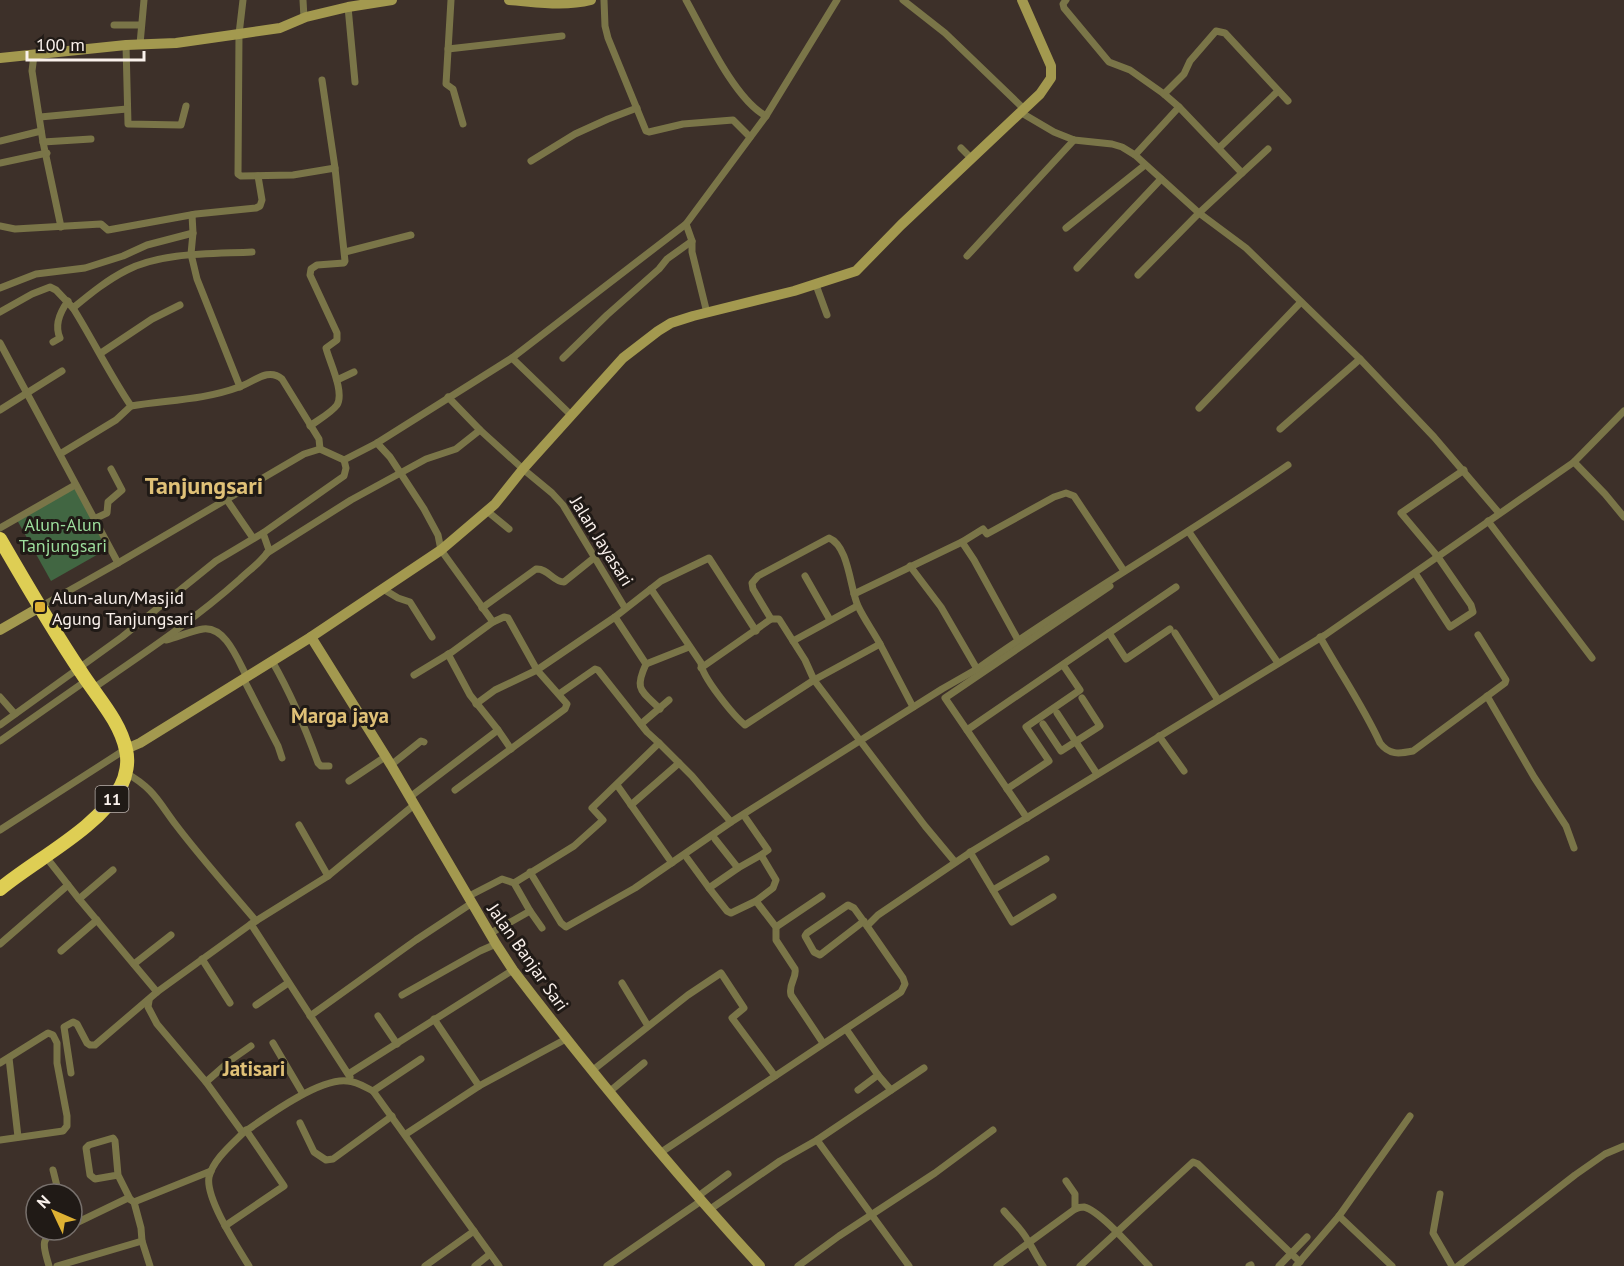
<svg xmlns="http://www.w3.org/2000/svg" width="1624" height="1266" font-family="'PT Sans',sans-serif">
	<rect width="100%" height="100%" fill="#3d3029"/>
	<polygon fill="#416642" points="75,487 109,548 51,581 17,520"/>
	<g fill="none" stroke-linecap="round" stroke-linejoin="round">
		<g stroke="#7a7548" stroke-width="7">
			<path d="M243,0L239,34L238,174L241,176L293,175L335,168L345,261L344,263L317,265L311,269L310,275L337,333V340L326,348C329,361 345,392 337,405C331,413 318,420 310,426"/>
			<polyline points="303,0 304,18"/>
			<polyline points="451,0 446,84 453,89 463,124"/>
			<polyline points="604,0 605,26 608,38 646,131 649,132 683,124 733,120 750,137"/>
			<path d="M686,0C704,32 734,99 766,116"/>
			<polyline points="903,0 945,33 1024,109"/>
			<polyline points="1066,0 1063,4 1064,8 1109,62 1130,70 1164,94 1179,107 1242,173"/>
			<polyline points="348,7 355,82"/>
			<polyline points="114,25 141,25"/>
			<polyline points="140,44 144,0"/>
			<polyline points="126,45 128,124 181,125 186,106"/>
			<polyline points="448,49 562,36"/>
			<polyline points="34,55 32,71 43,142 61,227"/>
			<polyline points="322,80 335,168"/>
			<polyline points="1164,94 1184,74 1190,61 1216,31 1225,33 1288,101"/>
			<polyline points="1020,112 1054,132 1074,140 1112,144 1122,147 1135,155 1199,213 1246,248 1360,359 1434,437 1499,513"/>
			<polyline points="40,117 127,109"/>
			<polyline points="0,141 41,131"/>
			<polyline points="43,142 91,139"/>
			<polyline points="961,148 971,158"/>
			<polyline points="1219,148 1278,91"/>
			<polyline points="1135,155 1179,107"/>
			<polyline points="531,161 575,134 608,119 637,108"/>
			<polyline points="0,163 47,153"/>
			<polyline points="192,215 193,233 191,254 197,279 240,387"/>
			<polyline points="686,224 692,241 692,252 707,313"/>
			<polyline points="0,226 15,229 101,224 108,230 196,214 256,208 260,206 262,200 258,176"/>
			<polyline points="1066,228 1145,165"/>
			<polyline points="345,252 411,235"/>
			<polyline points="967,256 1074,140"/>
			<polyline points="1077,268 1161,179"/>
			<polyline points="1138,275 1199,213 1268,149"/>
			<polyline points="816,285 827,315"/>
			<polyline points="0,288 36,274 85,268 123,256 147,245 193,233"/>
			<path d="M0,312L32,294L50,287L56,290L73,308C90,294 107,280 127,270C162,252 213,254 252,252"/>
			<path d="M53,342L60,338C54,325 60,312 68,301"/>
			<polyline points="0,343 118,563 40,607"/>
			<polyline points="101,353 152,319 180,305"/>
			<polyline points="512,358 571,415"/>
			<polyline points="563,358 607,315 659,269 667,259 692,241"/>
			<polyline points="337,380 354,372"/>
			<path d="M131,406C168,400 204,400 239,387C254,382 268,367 282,379L319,439L320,449"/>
			<polyline points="1199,408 1300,303"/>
			<polyline points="0,410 62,371"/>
			<polyline points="1280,429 1360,359"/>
			<polyline points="480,430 523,469 552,493 563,505 625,608"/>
			<polyline points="377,443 390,457 424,509 438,535 441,550 493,622 504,617 508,618 537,670 615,617 661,581 709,558 756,631"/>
			<path d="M60,454L116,420L131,406C110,375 93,340 73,308"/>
			<polyline points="1574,462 1605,494 1624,517"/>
			<polyline points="227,500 253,538"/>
			<polyline points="487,511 509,529"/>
			<polyline points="94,519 107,513 108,502 122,490 111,469"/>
			<polyline points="1488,521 1592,658"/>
			<polyline points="0,528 75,485"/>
			<polyline points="1189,532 1278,663"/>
			<polyline points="962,542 983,529 987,534 1054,497 1066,493 1074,496 1124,571"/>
			<polyline points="267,553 351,500 426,459 456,449 480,430 448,397"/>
			<polyline points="118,563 304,454 320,449 344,460 377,443 512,358 686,224 766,116 837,0"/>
			<polyline points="1415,573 1450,627 1473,612 1471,605 1438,557 1401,513 1464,470"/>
			<polyline points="805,576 830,620"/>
			<polyline points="383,589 398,598 410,602 432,637"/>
			<path d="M651,589L701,663C701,676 734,716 745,725L814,680L880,644C873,631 864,619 858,606C850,589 849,546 829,538L758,576L752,583L753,589L771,619"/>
			<polyline points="854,594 962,542 974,560 1018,640"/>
			<path d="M482,608L536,569C548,568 553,582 564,582L595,557"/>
			<polyline points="615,617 646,664 689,647"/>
			<polyline points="1109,633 1126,659 1170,629"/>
			<polyline points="1175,633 1218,700"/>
			<path d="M1320,637C1340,673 1363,706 1380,743C1389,755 1399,754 1413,751L1505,683L1506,680L1478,635"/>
			<path d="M166,640C178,637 191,631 203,629C226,626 238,661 247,677"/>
			<polyline points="793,641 857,606"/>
			<polyline points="880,644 913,707"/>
			<path d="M272,661C291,694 305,727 318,763L321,766H329"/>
			<path d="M646,664C634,690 641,690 660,709"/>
			<polyline points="701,668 771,619 779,619 805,660 814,680 925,826 955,862"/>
			<path d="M977,669C1078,597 1186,536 1288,465"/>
			<polyline points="414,675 452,652 493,622"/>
			<polyline points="243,678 278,746 282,758"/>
			<path d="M92,689C143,654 194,620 240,579C249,570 263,561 269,550L263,533L344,476L346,468L344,460"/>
			<polyline points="559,694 595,669 598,670 647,732 659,743"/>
			<polyline points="1487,696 1534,777 1566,826 1574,848"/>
			<polyline points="0,697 15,714"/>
			<polyline points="1057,713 1097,774"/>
			<polyline points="641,724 669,700"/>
			<polyline points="1043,724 1061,751 1100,726 1082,698"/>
			<polyline points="0,725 122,637 216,561 263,533"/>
			<polyline points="498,730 511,749"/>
			<polyline points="967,730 1176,587"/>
			<polyline points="1159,736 1184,771"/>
			<polyline points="0,741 87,680"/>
			<polyline points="391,765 421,741 424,742"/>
			<path d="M126,773C153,788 158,801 176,825C201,858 229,889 256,921"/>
			<polyline points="349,781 385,757"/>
			<polyline points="617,785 672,863"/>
			<polyline points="1007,789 1049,761 1026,727 1080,690 1063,665"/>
			<polyline points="455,790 565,709 567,704 537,670 495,690 476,704"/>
			<polyline points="410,797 498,730 470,695 448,654"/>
			<polyline points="631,805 679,763"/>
			<polyline points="745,817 768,850 761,855"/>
			<polyline points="1027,818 945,698 1110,586"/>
			<polyline points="731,822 942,689 977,669 941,607 910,566"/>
			<polyline points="299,825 328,876"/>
			<polyline points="0,830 126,749"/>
			<polyline points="715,839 738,868 709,888 727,911 731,913 756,901"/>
			<polyline points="970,852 1012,922 1053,897"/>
			<polyline points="46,857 79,899 157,992"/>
			<polyline points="687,858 709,888"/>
			<path d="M738,868L761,855L776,880L773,888L756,901L776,927V940L795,969C797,978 788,984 791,995L823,1043"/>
			<polyline points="514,883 574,846 603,820 592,808 659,743 692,776 731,822 635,888 566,927 561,923 530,872"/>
			<polyline points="993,890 1046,859"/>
			<polyline points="469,896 502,879 514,883 530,911 542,928"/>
			<polyline points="79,899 113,870"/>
			<polyline points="864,921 820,955 814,952 805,936 807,933 848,905 854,908 867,926"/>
			<polyline points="251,924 350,1077"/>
			<polyline points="776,927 822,896"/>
			<polyline points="491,933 530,911"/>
			<polyline points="0,944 68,885"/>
			<polyline points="61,951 97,920"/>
			<polyline points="202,959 230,1003"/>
			<polyline points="134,964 171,935"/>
			<polyline points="622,983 648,1026"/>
			<polyline points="402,995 480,951 496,944"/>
			<path d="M149,1001L148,1007L157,1024L206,1082L243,1133C231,1145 213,1160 209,1177C205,1198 238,1248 249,1266"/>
			<polyline points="256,1005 288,983"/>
			<polyline points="310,1016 416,940 472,903"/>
			<polyline points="378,1016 397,1044"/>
			<polyline points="434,1019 479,1086"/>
			<polyline points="846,1029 878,1075 858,1090"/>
			<polyline points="273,1043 303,1094"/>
			<polyline points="9,1058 18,1137"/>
			<polyline points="0,1063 48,1033 53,1035 57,1043 57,1063 67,1116 67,1126 63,1131 0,1140"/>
			<polyline points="593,1070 688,995 721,973 744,1008 732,1018 775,1076"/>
			<polyline points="71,1073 64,1027 73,1022 77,1024 87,1043 90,1045 95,1045 157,992 251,924 328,876 414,805"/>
			<polyline points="350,1073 513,970"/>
			<polyline points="878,1075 891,1090"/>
			<polyline points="206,1082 231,1060 251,1046"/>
			<polyline points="373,1091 421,1059"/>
			<polyline points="609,1092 644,1063"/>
			<polyline points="300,1123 314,1152 326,1160 333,1159 392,1116"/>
			<path d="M243,1133C266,1117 319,1078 347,1081C356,1081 365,1087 373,1091L499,1266"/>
			<polyline points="406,1134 479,1086 566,1039"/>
			<polyline points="817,1140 909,1266"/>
			<polyline points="660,1153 901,992 905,984 903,978 867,926 878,915 974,850 1325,635 1574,462 1624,411"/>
			<polyline points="53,1170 59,1194"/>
			<polyline points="118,1175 95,1179 90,1175 86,1148 89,1145 113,1138 115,1141 118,1175 130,1199"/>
			<polyline points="1066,1181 1075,1194 1075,1209"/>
			<polyline points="1440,1194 1433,1233 1452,1266"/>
			<polyline points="697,1197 728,1174"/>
			<polyline points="134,1202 211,1171"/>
			<polyline points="709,1210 780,1161 817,1140 924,1068"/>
			<path d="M1004,1211C1012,1221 1022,1229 1028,1241C1034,1250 1037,1258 1043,1266"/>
			<polyline points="1339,1216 1392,1266"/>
			<polyline points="72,1225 128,1198 134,1202 141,1228 142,1241"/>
			<polyline points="225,1226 284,1186 246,1130"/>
			<path d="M49,1266C44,1247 38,1238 59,1230"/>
			<polyline points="57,1266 142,1241 150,1266"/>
			<polyline points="425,1266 474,1231"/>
			<polyline points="475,1266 490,1254"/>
			<polyline points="607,1266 701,1201"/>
			<polyline points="798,1266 839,1236 935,1173 993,1130"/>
			<path d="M997,1266L1075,1209C1077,1208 1082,1207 1084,1207C1101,1211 1136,1253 1149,1266"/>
			<polyline points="1080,1266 1193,1162 1198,1164 1300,1262"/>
			<polyline points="1249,1266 1251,1265"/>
			<polyline points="1279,1266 1307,1237"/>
			<polyline points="1296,1266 1339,1216 1410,1116"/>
			<polyline points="1458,1266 1575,1175 1605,1154 1624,1146"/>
		</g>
		<g stroke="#a3994f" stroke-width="10">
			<path d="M509,0C537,2 563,7 591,0"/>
			<polyline points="0,58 126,45 176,43 239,34 280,28 306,17 348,7 392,0"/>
			<polyline points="0,630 40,607"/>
			<path d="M311,637L391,765L496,944L513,970C591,1072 673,1171 760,1266"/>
			<polyline points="126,749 140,743 311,637 441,550 495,504 523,469 623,358 658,331 671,323 693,316 794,291 856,271 901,225 1040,94 1051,78 1051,66 1022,0"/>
		</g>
		<path stroke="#dece54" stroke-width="14" d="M0,539C26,584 52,629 81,672C97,697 120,721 126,750C129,762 126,776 121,786C99,828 36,859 0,889"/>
	</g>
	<rect fill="#deb133" stroke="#201a16" stroke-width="2" x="34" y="601" width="12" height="12" rx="3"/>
	<g text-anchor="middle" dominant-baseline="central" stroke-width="6" stroke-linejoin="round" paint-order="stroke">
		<rect fill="#201a16" stroke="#b9b0ac" stroke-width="1.5" x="95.5" y="786" width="33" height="26" rx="4.5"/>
		<g font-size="16" font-weight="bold" fill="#faf1ec">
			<text x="112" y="799">11</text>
		</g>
		<g font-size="18" fill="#9dde9d" stroke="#201a16">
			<text x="63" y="524">Alun-Alun<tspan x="63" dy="21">Tanjungsari</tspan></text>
		</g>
		<g font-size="18" fill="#faf1ec" stroke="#201a16">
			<text transform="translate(602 541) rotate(58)">Jalan Jayasari</text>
			<text transform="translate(528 957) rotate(55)">Jalan Banjar Sari</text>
		</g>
		<g font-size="18" fill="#faf1ec" stroke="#201a16" text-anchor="start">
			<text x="52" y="597">Alun-alun/Masjid<tspan x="52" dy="21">Agung Tanjungsari</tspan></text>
		</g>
		<g font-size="21" font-weight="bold" fill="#e0c177" stroke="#201a16">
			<text x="340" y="715">Marga jaya</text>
			<text x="254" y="1068">Jatisari</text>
		</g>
		<g font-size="24" font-weight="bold" fill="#e0c177" stroke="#201a16">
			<text x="204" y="485">Tanjungsari</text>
		</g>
	</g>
	<g transform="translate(54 1212) rotate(314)"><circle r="28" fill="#201a16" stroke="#77706c" stroke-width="1.5"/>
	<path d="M0-4.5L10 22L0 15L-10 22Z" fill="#deb133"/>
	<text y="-9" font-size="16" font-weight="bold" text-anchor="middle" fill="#faf1ec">N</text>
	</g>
	<path d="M27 51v9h117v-9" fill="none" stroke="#faf1ec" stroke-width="3"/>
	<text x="36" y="51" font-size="18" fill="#faf1ec" stroke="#201a16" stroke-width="4.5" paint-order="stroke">100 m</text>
</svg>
